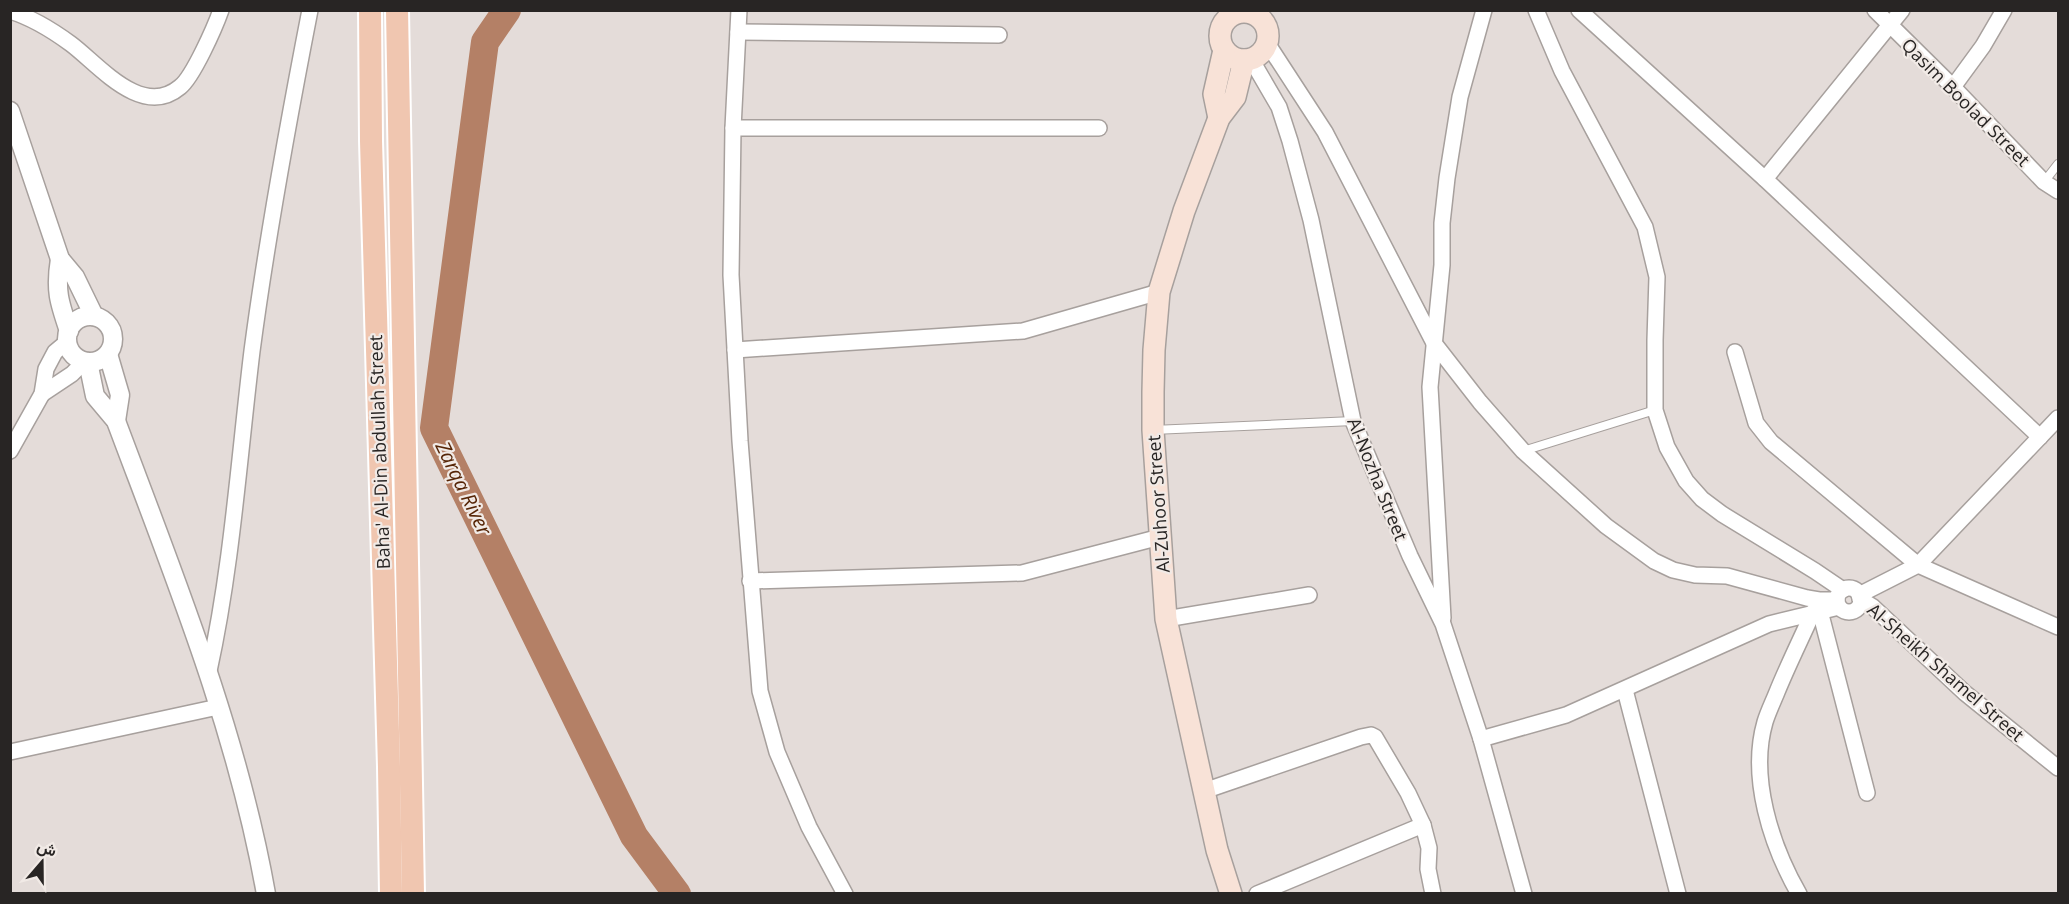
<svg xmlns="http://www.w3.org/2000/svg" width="2069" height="904" font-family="'Open Sans',Vazirmatn,sans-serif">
	<rect width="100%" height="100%" fill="#e4dcd9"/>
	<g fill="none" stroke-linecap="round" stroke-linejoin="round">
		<polyline stroke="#b48066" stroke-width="28" points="507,10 485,42 434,428 634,836 677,894"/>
		<g stroke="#a7a09d" stroke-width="10">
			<g id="service">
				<polyline points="2044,182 2058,164"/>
				<polyline points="1153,430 1353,421"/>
				<polyline points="1523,451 1655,410"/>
			</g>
		</g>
		<g stroke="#a7a09d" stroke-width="18">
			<g id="minor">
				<polyline points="739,10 733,128 731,275 740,441 760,691 777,752 809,827 845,894"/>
				<polyline points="1536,10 1562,71 1645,227 1657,277 1655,340 1655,410 1667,447 1686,481 1702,499 1722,514 1815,571 1843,590"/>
				<polyline points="1579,10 1765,179 2040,437"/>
				<polyline points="1875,10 1953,87 2044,182 2058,191"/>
				<path d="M10,11C33,18 52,30 71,44C99,65 142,119 180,87C193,77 215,27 221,10"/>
				<polyline points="738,32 999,35"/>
				<polyline points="1267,43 1325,132 1434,343 1480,402 1523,451 1606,526 1654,561 1673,570 1695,575 1727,576 1807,598 1819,600 1837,600"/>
				<polyline points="1251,59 1279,107 1290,141 1311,220 1353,421 1410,556 1443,624 1481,739 1524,894"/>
				<polyline points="1953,87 1983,46 2004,10"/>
				<polyline points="733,128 1099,128"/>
				<polyline points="1765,179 1902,10"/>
				<polyline points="735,350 1023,331 1159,292"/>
				<polyline points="1735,352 1756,423 1771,442 1918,565 2058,627"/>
				<polyline points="42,394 72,374 84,362"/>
				<polyline points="10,451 42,394 46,369 55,352 67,342"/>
				<polyline points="750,581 1022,573 1160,537"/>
				<circle cx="1849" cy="600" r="12"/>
				<polyline points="1859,595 1918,565 2058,418"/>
				<polyline points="1860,599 1873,607 1965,693 2058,768"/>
				<polyline points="1820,611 1867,793"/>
				<polyline points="1443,618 1430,387 1442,265 1442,223 1447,178 1460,97 1484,10"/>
				<polyline points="1166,619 1309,595"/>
				<path d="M209,671C232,566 239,458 252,351C267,237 288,123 310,10"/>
				<polyline points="1625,690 1678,894"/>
				<polyline points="1481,739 1566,715 1769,624 1839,607"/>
				<polyline points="10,752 218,707"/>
				<polyline points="1204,791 1361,737 1371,735 1375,737 1408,793 1423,825 1429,848 1428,869 1433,894"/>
				<polyline points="1257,894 1423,825"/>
				<path d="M1799,894C1771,845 1749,777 1765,722C1768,712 1773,702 1777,692C1788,665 1801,639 1813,612"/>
			</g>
		</g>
		<g stroke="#a7a09d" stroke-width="21">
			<g id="tertiary">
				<polyline points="10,111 60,259 75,277 94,316"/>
				<path d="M60,259C55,290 59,302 69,331"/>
				<circle cx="90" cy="339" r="23"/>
				<polyline points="108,354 120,395 116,421"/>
				<path d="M88,362L95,396L116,421C174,576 237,730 266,894"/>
			</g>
		</g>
		<g stroke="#a7a09d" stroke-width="24">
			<g id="secondary">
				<circle cx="1244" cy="36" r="24"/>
				<polyline points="1219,118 1214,94 1224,50"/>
				<polyline points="1231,894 1217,850 1166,619 1153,430 1153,392 1154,350 1159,292 1184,211 1219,118 1235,97 1244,60"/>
			</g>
		</g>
		<g stroke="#fff" stroke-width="26">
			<g id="primary">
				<polyline points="370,10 371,141 389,767 391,894"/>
				<polyline points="397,10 413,894"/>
			</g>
		</g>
		<use href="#service" stroke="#fff" stroke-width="8"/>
		<use href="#minor" stroke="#fff" stroke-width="15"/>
		<use href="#tertiary" stroke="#fff" stroke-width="18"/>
		<use href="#secondary" stroke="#f8e2d7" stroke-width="21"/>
		<use href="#primary" stroke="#f0c6b0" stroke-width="22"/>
	</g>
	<g text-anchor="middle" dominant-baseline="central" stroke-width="4.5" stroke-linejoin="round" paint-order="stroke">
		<g font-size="18" fill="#282524" stroke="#f1eae6">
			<text transform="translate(1966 102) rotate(45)">Qasim Boolad Street</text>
			<text transform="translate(379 452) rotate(-92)">Baha' Al-Din abdullah Street</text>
			<text transform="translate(1378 479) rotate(68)">Al-Nozha Street</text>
			<text transform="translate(1158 504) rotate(-94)">Al-Zuhoor Street</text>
			<text transform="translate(1946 672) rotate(41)">Al-Sheikh Shamel Street</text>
		</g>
		<g font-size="20" font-style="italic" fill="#562506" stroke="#f1eae6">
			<text transform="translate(464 488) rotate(64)">Zarqa River</text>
		</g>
	</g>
	<rect width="2069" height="904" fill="none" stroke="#282524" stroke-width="24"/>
	<g transform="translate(42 862) rotate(20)" stroke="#f1eae6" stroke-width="4.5" paint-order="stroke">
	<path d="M0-4.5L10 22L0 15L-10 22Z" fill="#282524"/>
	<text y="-9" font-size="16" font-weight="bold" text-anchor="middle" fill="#282524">ش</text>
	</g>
</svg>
